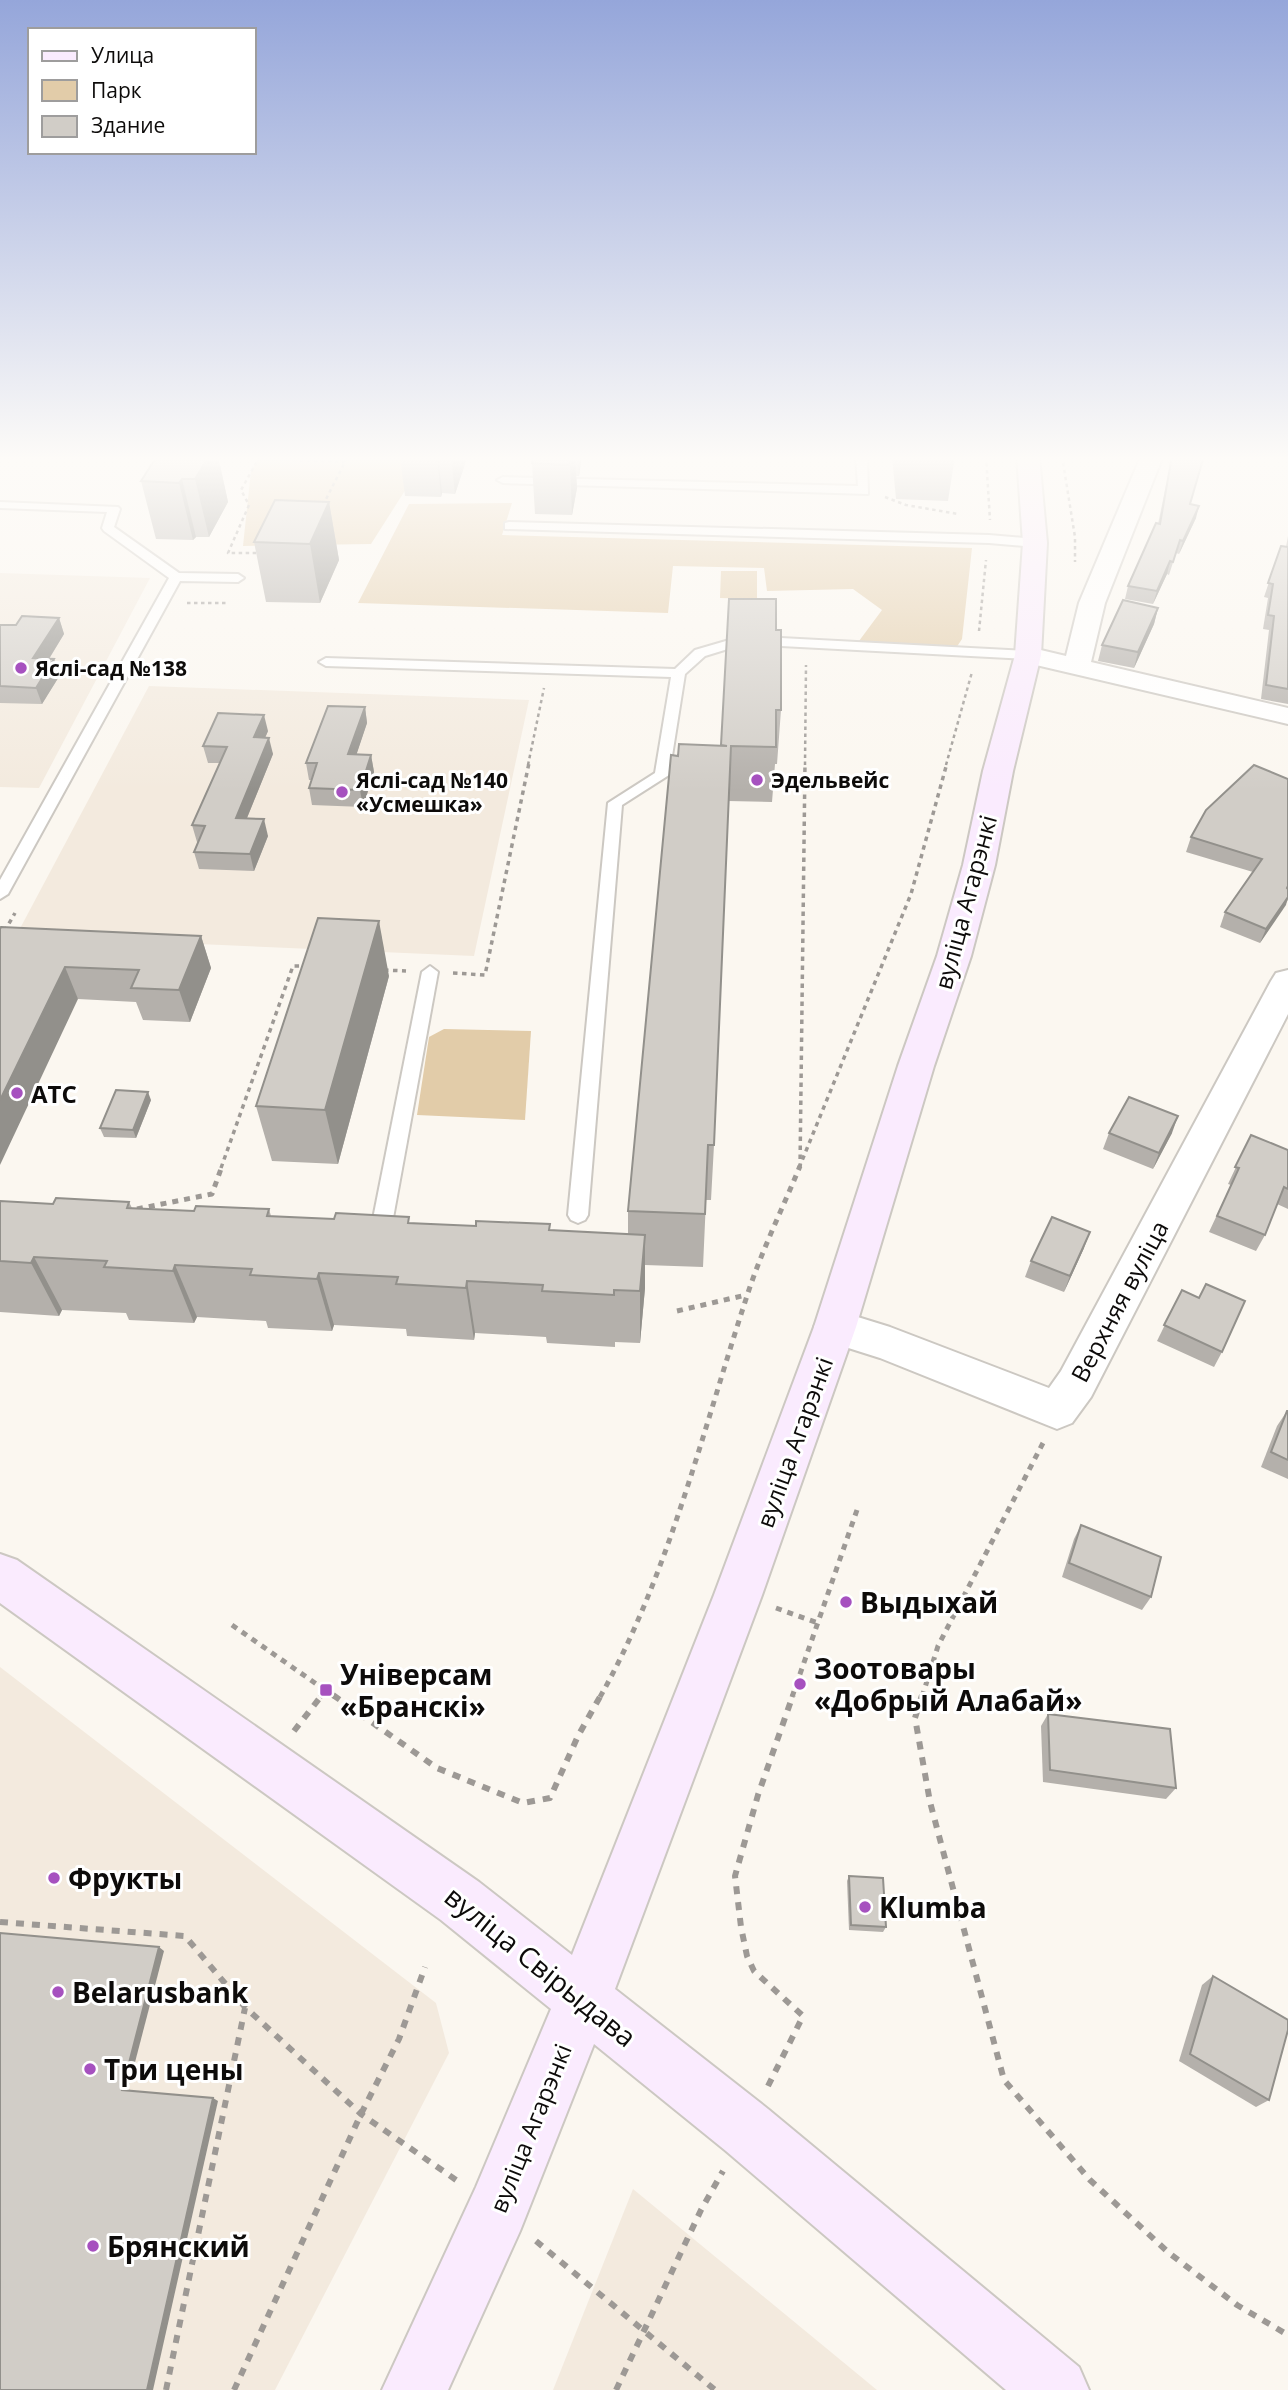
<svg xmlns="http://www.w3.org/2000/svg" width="1288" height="2390" font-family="'Open Sans',sans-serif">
	<rect width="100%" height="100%" fill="#fbf7f0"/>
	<g fill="#f3eade">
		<polygon points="0,573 150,578 39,788 0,787"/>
		<polygon points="149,686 529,700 474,956 16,936"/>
		<polygon points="0,1667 436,2003 449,2053 275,2390 0,2390"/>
		<polygon points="633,2189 877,2390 553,2390"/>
	</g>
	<g fill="#e2cca9">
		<polygon points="260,456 427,456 371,544 243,546 251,471"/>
		<polygon points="512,503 502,535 972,548 962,639 954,651 859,641 882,610 853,589 767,591 764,568 673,566 668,613 358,603 409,504"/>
		<polygon points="721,571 757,571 757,599 720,598"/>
		<polygon points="444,1029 531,1031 525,1120 417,1115 429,1037"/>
	</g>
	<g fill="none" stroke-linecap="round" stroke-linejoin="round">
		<g stroke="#ccc8c2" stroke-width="4">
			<g id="lane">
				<polygon points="856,456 867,456 868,494 503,483 497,480 503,477 858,486"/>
				<polygon points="0,502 118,507 120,509 114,527 179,573 238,574 244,578 238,582 180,581 8,894 0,899 0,880 169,578 104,531 102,528 107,512 0,508"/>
				<polygon points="509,522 989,535 1035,539 1041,543 1035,547 989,543 505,529 505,523"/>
				<polygon points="743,636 1028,651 1035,655 1028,659 744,644 705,656 685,674 669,775 622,805 588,1215 585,1220 578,1223 571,1220 568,1215 608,803 655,773 671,677 326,666 319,662 326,658 675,669 695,650"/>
				<polygon points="430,966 438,972 391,1229 388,1234 381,1237 374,1234 371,1229 422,972"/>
			</g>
		</g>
		<g stroke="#ccc8c2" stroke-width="4">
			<g id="street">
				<polygon points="1141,456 1163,456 1105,603 1091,662 1288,708 1288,724 1019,661 1015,655 1019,649 1028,647 1066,656 1079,603"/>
				<polygon points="1288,970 1288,1014 1091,1397 1072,1423 1057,1429 880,1358 820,1339 814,1327 820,1315 835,1310 890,1327 1049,1388 1061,1371 1271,981 1276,973"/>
			</g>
		</g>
		<g stroke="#ccc8c2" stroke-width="4">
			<polygon id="secondary" points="1017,456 1039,456 1047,543 1041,655 1013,771 995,865 971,956 934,1066 856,1327 762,1595 615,1989 768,2109 1079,2367 1089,2390 1006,2390 726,2151 594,2044 520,2231 448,2390 382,2390 476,2187 551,2009 441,1920 0,1603 0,1554 17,1560 479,1882 572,1955 714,1595 814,1327 898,1066 937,956 963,865 983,771 1015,655 1023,543"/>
		</g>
		<g stroke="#9d9995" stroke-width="2.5" stroke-dasharray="3.5 3.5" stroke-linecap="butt">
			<polyline points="260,456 241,490 249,505 228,553 260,553"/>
			<polyline points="986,456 990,520"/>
			<polyline points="1062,456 1075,537 1075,562"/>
			<polyline points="258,459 345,462"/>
			<polyline points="885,497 906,505 958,514"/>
			<polyline points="323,505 348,456"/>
			<polyline points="187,603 227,603"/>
			<polyline points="979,631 986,560"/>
			<polyline points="528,765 544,688"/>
			<polyline points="805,765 806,665"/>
			<polyline points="946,765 972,672"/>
		</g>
		<g stroke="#9d9995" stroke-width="3.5" stroke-dasharray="4.5 4.5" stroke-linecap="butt">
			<polyline points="0,939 15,913"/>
			<polyline points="384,970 406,971"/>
			<polyline points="453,973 485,975 529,763"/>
			<polyline points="221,1168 293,966 305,966"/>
			<polyline points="799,1168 911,894 947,763"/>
			<polyline points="800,1168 805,763"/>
		</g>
		<g stroke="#9d9995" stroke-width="5" stroke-dasharray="6 6" stroke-linecap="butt">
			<polyline points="137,1209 212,1194 222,1166"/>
			<polyline points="677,1311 746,1295"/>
			<polyline points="776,1608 818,1623"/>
			<polyline points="232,1625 335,1697"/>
			<polyline points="320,1697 326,1690"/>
			<path d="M600,1697C668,1577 703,1430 746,1299C760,1254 782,1210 800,1166"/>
			<polyline points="792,1697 857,1510"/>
			<polyline points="922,1697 938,1646 1044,1441"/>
		</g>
		<g stroke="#9d9995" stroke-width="6" stroke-dasharray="8 8" stroke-linecap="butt">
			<polyline points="333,1695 437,1768 523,1803 550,1798 578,1736 601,1695"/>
			<polyline points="922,1695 915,1718 930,1802 1004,2080 1090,2180 1169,2253 1237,2305 1288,2335"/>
			<polyline points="294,1731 322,1695"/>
			<polyline points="0,1922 185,1936 245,2007 361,2114 459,2182"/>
			<polyline points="768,2086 803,2016 754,1971 747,1956 741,1927 735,1876 758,1795 793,1695"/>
			<polyline points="536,2241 715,2390"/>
			<polyline points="166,2390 245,2008"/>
			<polyline points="234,2390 361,2114 399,2039 425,1967"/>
			<polyline points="616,2390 701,2210 723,2171"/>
		</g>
		<use href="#lane" fill="#fff" fill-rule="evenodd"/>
		<use href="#street" fill="#fff" fill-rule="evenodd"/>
		<use href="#secondary" fill="#faebfe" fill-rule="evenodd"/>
	</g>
	<g fill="#b4b0ab">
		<polygon points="218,456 228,502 209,537 196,537 193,540 156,539 141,481"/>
		<polygon points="400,456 466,456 466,461 455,494 442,493 441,497 405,496"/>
		<polygon points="582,456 579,476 576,476 577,488 572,515 535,514 532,463"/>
		<polygon points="892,456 955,456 948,501 896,499"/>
		<polygon points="1172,456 1210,456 1209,458 1204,457 1190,504 1196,518 1179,554 1176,553 1169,575 1167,574 1153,604 1125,599 1128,586 1158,524"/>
		<polygon points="329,502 339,560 320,603 266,602 254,542"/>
		<polygon points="1288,536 1288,704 1261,699 1269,630 1263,629 1268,598 1264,597 1281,546 1286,547"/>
		<polygon points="1158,608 1154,624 1134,668 1098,661 1102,645"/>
		<polygon points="59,618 64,634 49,659 60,675 42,704 0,703 0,625 16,625"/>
		<polygon points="776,630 781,710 777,764 775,764 772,802 728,801 714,1145 711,1200 706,1200 703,1267 645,1265 645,1288 640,1343 615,1342 615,1347 547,1343 546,1337 475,1333 474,1340 407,1336 406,1329 334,1325 332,1331 268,1328 266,1321 197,1317 194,1323 129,1320 126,1313 62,1310 59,1316 0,1312 0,1201 53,1204 129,1202 132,1208 194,1211 269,1209 271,1216 628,1234 628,1211 678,756 721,745"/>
		<polygon points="365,707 367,723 356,755 371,755 374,772 363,807 312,805 309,788 312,780 309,780 306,763"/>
		<polygon points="268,731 265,738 273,754 247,818 268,836 254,871 199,869 194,852 198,842 197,842 192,825 220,763 208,763 203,746"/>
		<polygon points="1288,779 1288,900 1260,943 1220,927 1225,912 1253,872 1186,852 1191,837"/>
		<polygon points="0,929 201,936 211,968 190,1022 143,1020 136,1002 78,999"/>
		<polygon points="389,976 338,1164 272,1161 256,1106"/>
		<polygon points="151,1100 136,1138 104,1137 100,1128"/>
		<polygon points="1109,1133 1172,1133 1153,1169 1103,1149"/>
		<polygon points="1251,1135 1288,1150 1288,1209 1277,1204 1265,1235 1256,1251 1209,1232 1231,1185 1228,1184"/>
		<polygon points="1084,1248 1064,1292 1025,1277 1031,1261"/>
		<polygon points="1182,1290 1222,1352 1214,1367 1157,1341"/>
		<polygon points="1287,1411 1288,1411 1288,1479 1261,1467 1277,1426"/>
		<polygon points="1081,1525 1151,1597 1142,1610 1062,1577 1074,1539"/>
		<polygon points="1048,1714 1176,1788 1166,1799 1043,1782 1041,1726"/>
		<polygon points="849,1876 886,1927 883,1932 849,1930 847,1881"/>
		<polygon points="1213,1976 1269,2100 1256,2107 1179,2061 1202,1985"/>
	</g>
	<g fill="#92908b">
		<polygon points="209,456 218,456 228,502 209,537 195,479"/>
		<polygon points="437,456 438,456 442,493 441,497"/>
		<polygon points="451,456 466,456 466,461 455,494"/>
		<polygon points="571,456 575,456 577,488 572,515 570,465"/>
		<polygon points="579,456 582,456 579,476 578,461"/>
		<polygon points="182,479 196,537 193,540 179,483"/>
		<polygon points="329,502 339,560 320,603 310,544"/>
		<polygon points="1199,506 1196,518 1179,554 1183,541"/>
		<polygon points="1170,561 1167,574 1153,604 1157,591"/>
		<polygon points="1158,608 1154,624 1134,668 1138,652"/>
		<polygon points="59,618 64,634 39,675 33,658"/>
		<polygon points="54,659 60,675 42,704 36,688"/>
		<polygon points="365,707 367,723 351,771 348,754"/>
		<polygon points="264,715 268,731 258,754 254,737"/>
		<polygon points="269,738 273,754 240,835 236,818"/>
		<polygon points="371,755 374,772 363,807 360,790"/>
		<polygon points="264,819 268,836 254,871 250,854"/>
		<polygon points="1288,897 1286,905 1260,943 1266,929"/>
		<polygon points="379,921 389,976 338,1164 325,1110"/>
		<polygon points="201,936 211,968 190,1022 179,990"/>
		<polygon points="65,967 78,999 0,1165 0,1100"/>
		<polygon points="148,1092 151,1100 136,1138 133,1130"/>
		<polygon points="1178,1116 1172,1133 1153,1169 1159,1153"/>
		<polygon points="1090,1232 1084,1248 1064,1292 1070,1276"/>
		<polygon points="645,1235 645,1288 640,1343 640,1291"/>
		<polygon points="34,1257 62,1310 59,1316 31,1263"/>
		<polygon points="175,1265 197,1317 194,1323 173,1271"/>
		<polygon points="319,1273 334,1325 332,1331 317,1279"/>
		<polygon points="467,1281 475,1333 474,1340 466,1288"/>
		<polygon points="159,1947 164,1951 127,2093 122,2090"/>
		<polygon points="213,2098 218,2101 153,2390 147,2390"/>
	</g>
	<g fill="#d1cdc7" stroke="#92908b" stroke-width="2">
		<polygon points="157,456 209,456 195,479 182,479 179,483 141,481"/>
		<polygon points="534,456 571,456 570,465 532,463"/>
		<polygon points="1172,456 1204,456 1190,504 1199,506 1183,541 1180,540 1173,562 1170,561 1157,591 1128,586 1156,523 1160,524"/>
		<polygon points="275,500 329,502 310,544 254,542"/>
		<polygon points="1281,546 1288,547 1288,546 1288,689 1266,685 1274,616 1268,615 1273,584 1268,583"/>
		<polygon points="729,599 776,599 776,630 781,630 781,710 776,710 776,747 731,746 714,1145 708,1145 705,1214 628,1211 671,755 678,756 679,744 727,746 721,745"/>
		<polygon points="1123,600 1158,608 1138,652 1102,645"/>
		<polygon points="22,616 59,618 33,658 54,659 36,688 0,686 0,625 16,625"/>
		<polygon points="328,706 365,707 348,754 371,755 360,790 309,788 317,763 306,763"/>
		<polygon points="218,713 264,715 254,737 269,738 236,818 264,819 250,854 194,852 205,826 192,825 227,747 203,746"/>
		<polygon points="1254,765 1288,779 1288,886 1287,888 1288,889 1288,897 1266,929 1225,912 1262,859 1191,837 1206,810"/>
		<polygon points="318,918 379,921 325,1110 256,1106"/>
		<polygon points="1,927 201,936 179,990 131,988 139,970 65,967 0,1100 0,929"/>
		<polygon points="116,1090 148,1092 133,1130 100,1128"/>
		<polygon points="1129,1097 1178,1116 1159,1153 1109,1133"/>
		<polygon points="1251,1135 1288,1150 1288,1189 1284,1187 1265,1235 1217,1216 1239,1168 1235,1167"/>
		<polygon points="56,1198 129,1202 127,1208 194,1211 196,1206 269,1209 267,1216 334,1219 336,1213 409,1217 408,1223 476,1226 476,1221 550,1224 549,1230 645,1235 640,1291 614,1290 614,1295 542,1291 543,1285 467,1281 466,1288 396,1284 398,1277 319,1273 317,1279 250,1275 252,1269 175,1265 173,1271 104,1267 107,1261 34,1257 31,1263 0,1261 0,1201 53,1204"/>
		<polygon points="1052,1217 1090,1232 1070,1276 1031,1261"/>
		<polygon points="1206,1284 1245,1301 1222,1352 1164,1325 1182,1290 1199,1298"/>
		<polygon points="1287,1411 1288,1411 1288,1460 1271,1452"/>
		<polygon points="1081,1525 1161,1557 1151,1597 1069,1563"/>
		<polygon points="1048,1714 1170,1729 1176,1788 1050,1770"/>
		<polygon points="849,1876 883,1878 886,1927 851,1925"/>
		<polygon points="0,1933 159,1947 122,2090 213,2098 147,2390 0,2390"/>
		<polygon points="1213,1976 1288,2020 1288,2030 1269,2100 1190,2054"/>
	</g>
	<linearGradient id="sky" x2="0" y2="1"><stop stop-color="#95a6da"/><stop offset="0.58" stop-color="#fdfbf8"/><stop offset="1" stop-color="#fdfbf8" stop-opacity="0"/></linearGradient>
	<rect width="1288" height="791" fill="url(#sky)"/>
	<g fill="#a651bf" stroke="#fff" stroke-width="2.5">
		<circle cx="21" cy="668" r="7"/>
		<circle cx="757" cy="780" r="7"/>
		<circle cx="342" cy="792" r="7"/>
		<circle cx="17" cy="1093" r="7"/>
		<circle cx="846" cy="1602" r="7"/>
		<circle cx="800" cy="1684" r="7"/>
		<rect x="319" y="1683" width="14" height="14" rx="3.5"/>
		<circle cx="54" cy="1878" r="7"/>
		<circle cx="865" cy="1907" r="7"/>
		<circle cx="58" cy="1992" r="7"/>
		<circle cx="90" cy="2069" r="7"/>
		<circle cx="93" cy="2246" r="7"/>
	</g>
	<g text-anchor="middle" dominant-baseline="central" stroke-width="6" stroke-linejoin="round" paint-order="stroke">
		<g font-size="21" font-weight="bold" fill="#0d0b0a" stroke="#fff" text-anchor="start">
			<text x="35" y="668">Яслі-сад №138</text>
			<text x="356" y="780">Яслі-сад №140<tspan x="356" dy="24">«Усмешка»</tspan></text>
			<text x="771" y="780">Эдельвейс</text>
		</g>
		<g font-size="24" fill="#0d0b0a" stroke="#fff">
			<text transform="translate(965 902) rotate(-75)">вуліца Агарэнкі</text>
			<text transform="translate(1119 1301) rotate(-62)">Верхняя вуліца</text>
			<text transform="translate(794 1442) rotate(-70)">вуліца Агарэнкі</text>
			<text transform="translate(530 2128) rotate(-68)">вуліца Агарэнкі</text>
		</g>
		<g font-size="24" font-weight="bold" fill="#0d0b0a" stroke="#fff" text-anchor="start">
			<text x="31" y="1093">АТС</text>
		</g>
		<g font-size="28" font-weight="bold" fill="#0d0b0a" stroke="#fff" text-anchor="start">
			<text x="860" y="1602">Выдыхай</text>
			<text x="814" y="1668">Зоотовары<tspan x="814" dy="32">«Добрый Алабай»</tspan></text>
			<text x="340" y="1674">Універсам<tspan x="340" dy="32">«Бранскі»</tspan></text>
			<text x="68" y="1878">Фрукты</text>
			<text x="879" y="1907">Klumba</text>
			<text x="72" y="1992">Belarusbank</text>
			<text x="104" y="2069">Три цены</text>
			<text x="107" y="2246">Брянский</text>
		</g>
		<g font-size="28" fill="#0d0b0a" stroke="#fff">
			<text transform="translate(541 1966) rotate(39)">вуліца Свірыдава</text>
		</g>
	</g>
	<rect x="28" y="28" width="228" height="126" fill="#ffffff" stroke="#9e9d9d" stroke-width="2"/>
	<rect x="42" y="51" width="35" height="10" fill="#faebfe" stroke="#9e9d9d" stroke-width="2"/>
	<text x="91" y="63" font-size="21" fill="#0d0b0a">Улица</text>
	<rect x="42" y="80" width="35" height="21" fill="#e2cca9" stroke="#9e9d9d" stroke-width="2"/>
	<text x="91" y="98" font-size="21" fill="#0d0b0a">Парк</text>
	<rect x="42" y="116" width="35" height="21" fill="#d1cdc7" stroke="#9e9d9d" stroke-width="2"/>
	<text x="91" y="133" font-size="21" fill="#0d0b0a">Здание</text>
</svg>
